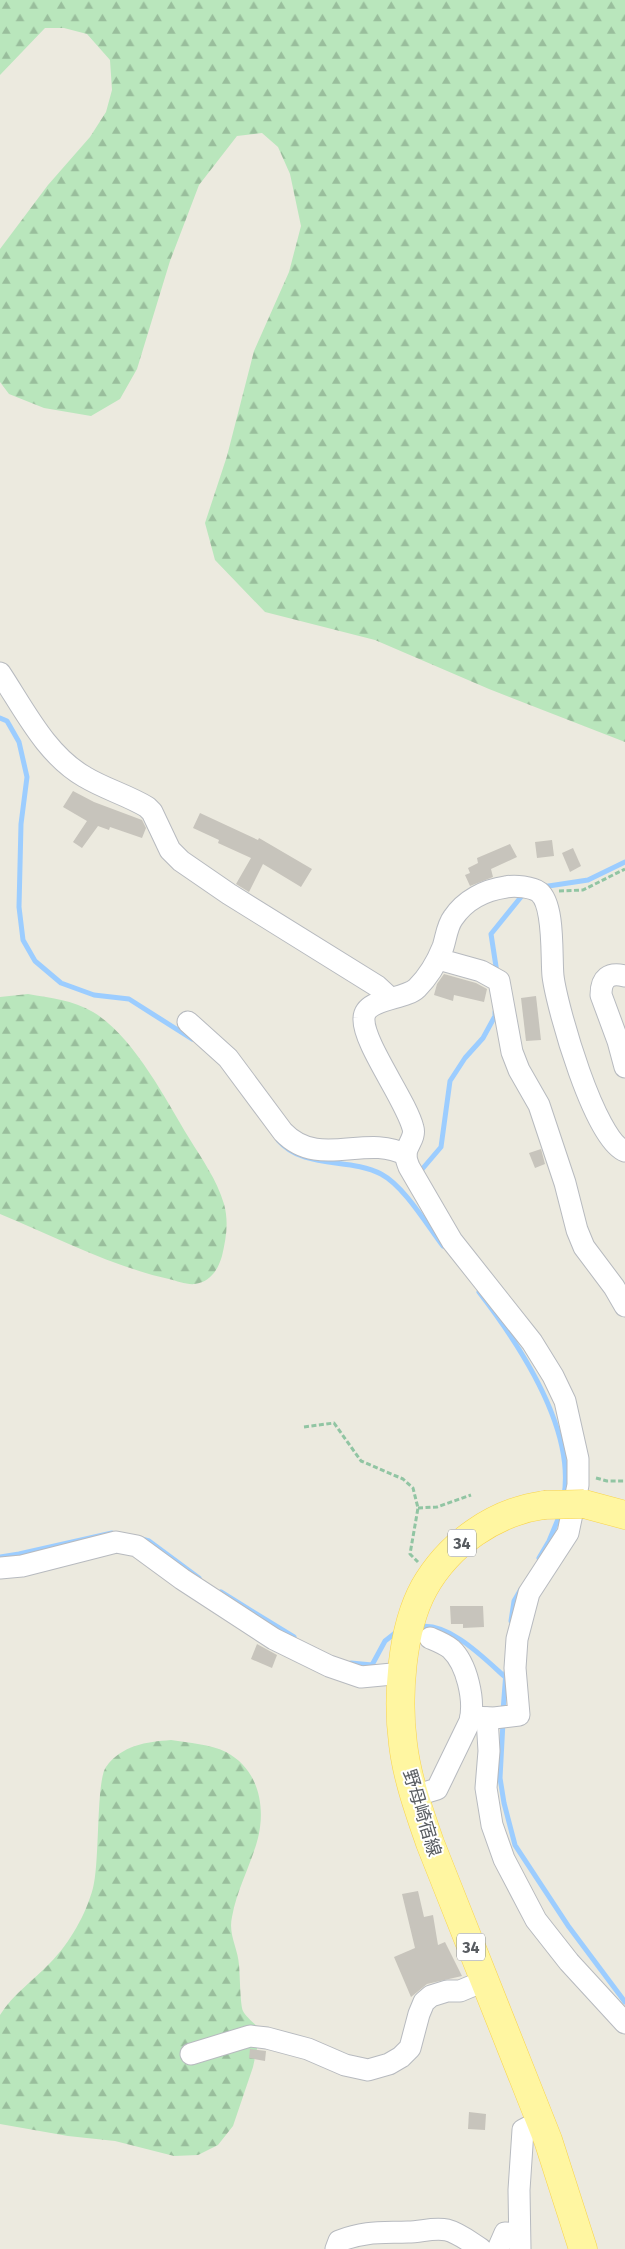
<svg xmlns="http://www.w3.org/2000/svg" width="625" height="2249" font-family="'Fira Sans','Noto Sans JP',sans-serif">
	<defs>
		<pattern id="forest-firs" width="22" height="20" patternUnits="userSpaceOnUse" patternTransform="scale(1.25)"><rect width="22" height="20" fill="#b9e6bc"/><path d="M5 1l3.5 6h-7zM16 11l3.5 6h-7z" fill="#99be9c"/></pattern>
	</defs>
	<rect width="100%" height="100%" fill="#eceadf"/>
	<g fill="url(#forest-firs)">
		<polygon points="0,0 625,0 625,742 489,689 375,640 265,612 215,560 205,523 227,456 254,351 289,272 301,226 290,174 278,147 262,133 237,136 199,185 170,261 137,369 120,399 91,416 44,408 9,394 0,382 0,249 48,185 90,137 106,112 112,90 110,60 87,34 64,28 45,28 0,75"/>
		<path d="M28,994C50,998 73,1000 93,1012C133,1036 165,1098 189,1138C202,1159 217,1180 224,1204C229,1222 226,1239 222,1256C218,1270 210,1282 195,1284C187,1285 177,1281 169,1279C110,1266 56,1237 0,1214V997Z"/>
		<path d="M171,1740C189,1743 210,1744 226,1752C258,1769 266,1805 258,1838C251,1865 237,1889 232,1917C228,1935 238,1948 239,1965C240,1974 240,2004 243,2011C246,2017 256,2025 261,2030L253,2067L233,2126L218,2145L198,2155L174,2156L115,2141L68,2136L0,2124V2015C13,1994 33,1981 50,1963C70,1943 86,1914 93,1888C100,1863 96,1780 106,1767C122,1745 146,1742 171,1740Z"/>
	</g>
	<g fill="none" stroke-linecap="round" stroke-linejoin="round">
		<g stroke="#9ccdff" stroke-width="5">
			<polyline points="0,718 7,721 19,742 27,777 21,824 19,907 23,940 35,961 61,983 94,995 129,999 192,1039"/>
			<polyline points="542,887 588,880 625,862"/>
			<polyline points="497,973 491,934 525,892"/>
			<path d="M278,1140C304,1170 349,1157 381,1174C404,1186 427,1225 443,1246"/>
			<polyline points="418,1174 441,1147 450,1081 465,1058 483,1038 495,1016 495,1012"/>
			<path d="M479,1292C519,1344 575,1428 564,1496"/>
			<polyline points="142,1539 149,1541 199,1578"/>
			<polyline points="0,1557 19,1554 112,1533"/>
			<polyline points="539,1558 549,1541 561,1512"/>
			<polyline points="221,1592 294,1637"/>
			<polyline points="511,1621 514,1601 521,1589"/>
			<path d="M418,1627C448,1621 484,1658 505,1677"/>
			<polyline points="351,1663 372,1665 385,1641 399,1630"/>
			<polyline points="503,1711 506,1672"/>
			<polyline points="503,1722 500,1778 504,1803 515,1845 569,1927 625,2002"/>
		</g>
	</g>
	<g fill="#c7c4bc">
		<polygon points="73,791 94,802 142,820 146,828 142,838 110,827 109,830 98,826 82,848 73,842 87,821 63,807"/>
		<polygon points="200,813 258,840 259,838 312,869 301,887 263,864 249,892 236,884 251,858 218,843 219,840 193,828"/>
		<polygon points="552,840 554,856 537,858 535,842"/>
		<polygon points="510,844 517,857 491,869 493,877 470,886 465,875 470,873 468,868 478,863 477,858"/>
		<polygon points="573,848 581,866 570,872 562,853"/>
		<polygon points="444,974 476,983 487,989 484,1002 454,995 453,1001 434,995 437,984"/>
		<polygon points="536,996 541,1040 526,1041 521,998"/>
		<polygon points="541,1149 545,1164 535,1168 529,1153"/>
		<polygon points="450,1606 483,1606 484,1627 463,1628 463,1624 451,1624"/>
		<polygon points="257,1644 277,1655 272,1668 251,1659"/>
		<polygon points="418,1891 424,1917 433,1915 438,1945 445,1942 462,1976 427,1984 411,1997 394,1957 415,1948 402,1894"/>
		<polygon points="250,2049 266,2051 265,2061 249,2058"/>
		<polygon points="469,2112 486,2114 485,2130 468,2129"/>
	</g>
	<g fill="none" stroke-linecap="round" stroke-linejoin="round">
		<g stroke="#b7babf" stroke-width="23">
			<g id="minor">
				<path d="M0,673C24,709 46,755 85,777C105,789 127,795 147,807L152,812L170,850L181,861L229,894L377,986L390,998"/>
				<polyline points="438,959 481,971 499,981 512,1052 519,1070 539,1105 565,1183 577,1230 584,1247 614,1287 625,1306"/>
				<path d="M625,976C609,972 601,978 601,995L618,1041L625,1067"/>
				<path d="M188,1022L228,1058L283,1132C319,1170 366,1133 406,1155"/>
				<polyline points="0,1568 22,1566 116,1542 137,1546 182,1579 274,1639 329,1666 361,1677 403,1673"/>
				<path d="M471,1717L494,1718L519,1715L515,1668L517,1639L529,1593L568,1533L578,1485V1459L565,1401L553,1376L532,1342L452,1241L409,1167C408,1164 406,1160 406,1156C405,1147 416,1138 413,1128C406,1100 362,1042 364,1018C365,998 405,1000 417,988C428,977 437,962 443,947C446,938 447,926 453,918C465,900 485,890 506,887C515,885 532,887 539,892C555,905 551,957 553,976C557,1008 595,1141 625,1151"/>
				<polyline points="487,1718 489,1751 486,1788 492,1825 504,1859 536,1920 569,1962 625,2023"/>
				<path d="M414,1796L437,1789L470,1721C475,1700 467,1664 451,1649C445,1644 437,1641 430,1638"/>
				<polyline points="191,2054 250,2036 267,2038 308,2049 345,2065 368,2070 389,2064 401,2057 410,2048 419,2014 424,2002 431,1996 447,1991 460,1991 484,1981"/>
				<path d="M336,2249L339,2241C366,2231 380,2233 408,2232C421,2232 434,2227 447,2230C459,2233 470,2242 481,2249"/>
				<polyline points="498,2249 505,2233 519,2234"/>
				<polyline points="520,2249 519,2190 523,2130 540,2121"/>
			</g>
		</g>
		<g stroke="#f9d44c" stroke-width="29">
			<g id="major">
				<polyline points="584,1504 625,1515"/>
				<path d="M544,1505C494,1512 449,1544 424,1588C401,1630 397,1698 403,1744C407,1778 419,1811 430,1843L548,2140L583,2249"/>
			</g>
		</g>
		<g stroke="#91c5a3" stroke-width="3" stroke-dasharray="5 2.5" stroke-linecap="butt">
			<polyline points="559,891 583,890 625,869"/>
			<polyline points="304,1427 334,1423 361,1461 403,1479 413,1488 418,1508 410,1554 418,1562"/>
			<polyline points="596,1478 607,1481 625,1481"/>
			<polyline points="418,1508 437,1507 471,1495"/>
		</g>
		<use href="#minor" stroke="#fff" stroke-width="21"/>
		<use href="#major" stroke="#fff6a1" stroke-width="28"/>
		<g stroke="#f9d44c" stroke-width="29" stroke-linecap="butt">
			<polyline id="major-bridge" points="544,1505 584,1504"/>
		</g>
		<use href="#major-bridge" stroke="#fff6a1" stroke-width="28"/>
	</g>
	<g text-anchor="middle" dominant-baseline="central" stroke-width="4" stroke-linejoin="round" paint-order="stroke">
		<g fill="#fff" stroke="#8a8d90" stroke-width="1">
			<rect x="448" y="1529.5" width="28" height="27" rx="4"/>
			<rect x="457" y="1933.5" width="28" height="27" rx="4"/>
		</g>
		<g font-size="16" font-weight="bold" fill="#585c61">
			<text x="462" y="1543">34</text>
			<text x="471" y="1947">34</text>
		</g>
		<g font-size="18" fill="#585c61" stroke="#fff">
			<text transform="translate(422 1813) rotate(73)">野母崎宿線</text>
		</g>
	</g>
</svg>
